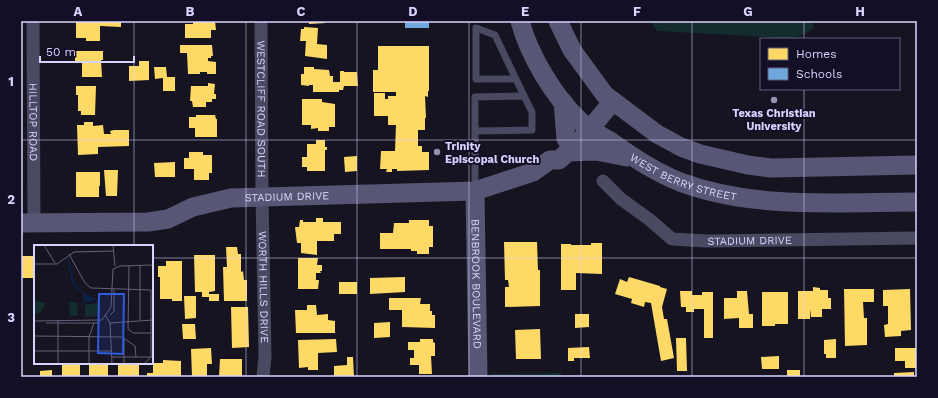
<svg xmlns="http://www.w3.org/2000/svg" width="938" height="398" font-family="'Work Sans',sans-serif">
	<rect width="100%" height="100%" fill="#161421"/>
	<g fill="#132c2d">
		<path d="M650,21H813L814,28C795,41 788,40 767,37L657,31Z"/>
		<polygon points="561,373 561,377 490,377 490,374"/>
	</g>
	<g fill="#ffd966">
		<polygon points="76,21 121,21 121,27 100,26 100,41 86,41 86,38 76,38"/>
		<polygon points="193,21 215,21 216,30 211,30 211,38 185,38 185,24 193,24"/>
		<polygon points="309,21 325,21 325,23 309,24"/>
		<polygon points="304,27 318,28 317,44 327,45 327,59 305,56 306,41 300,41 301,29 304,29"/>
		<polygon points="180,45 212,45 213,56 211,56 211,58 208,58 208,61 216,62 216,74 207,74 207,72 200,72 200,74 188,74 187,53 180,53"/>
		<polygon points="378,46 429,46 429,91 428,91 428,97 425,96 426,118 425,118 425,130 418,130 418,146 422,146 422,152 429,152 429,170 397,171 397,169 392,169 392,172 386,172 387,169 380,169 381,151 395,151 396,125 388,125 388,116 374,116 374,93 385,93 385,99 388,99 388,96 396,96 396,92 373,92 373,70 378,70"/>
		<polygon points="75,51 103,51 103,60 101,60 102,77 82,77 82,62 75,62"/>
		<polygon points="139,61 149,61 149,80 129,81 129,66 139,66"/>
		<polygon points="154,67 166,67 167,77 175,77 175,91 163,91 163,78 155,79"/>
		<polygon points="304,67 314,67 314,69 329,70 330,76 333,76 333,82 340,82 340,71 344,71 344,72 357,72 358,86 344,86 343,90 339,90 339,92 313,92 313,85 309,85 309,86 301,85 301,74 304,74"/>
		<polygon points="208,83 215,84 214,94 216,94 216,99 212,99 212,102 206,102 206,107 193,107 192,101 190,101 191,86 208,86"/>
		<polygon points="76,86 96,86 95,115 81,115 81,111 78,111 78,95 76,95"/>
		<polygon points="302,99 322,99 322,102 335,104 335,127 329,127 329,131 318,131 318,128 311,129 311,125 302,125"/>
		<polygon points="196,115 215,115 216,119 217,119 217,137 195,137 195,128 189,128 189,117 196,117"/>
		<polygon points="84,122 93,122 93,126 103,125 104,134 111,134 110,131 114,130 129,130 129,146 98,147 98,154 78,155 77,125 84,125"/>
		<polygon points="316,140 325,140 325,147 327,147 327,150 325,150 325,171 307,171 307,167 302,167 302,157 307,157 307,144 316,144"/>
		<polygon points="189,152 203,152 203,155 212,155 212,173 209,173 209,180 194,180 194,169 184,169 184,158 189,158"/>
		<polygon points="357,156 357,171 345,172 344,157"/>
		<polygon points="175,162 175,177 155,177 154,163"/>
		<polygon points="104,170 118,170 117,196 106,196"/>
		<polygon points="76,172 100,172 100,186 99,186 99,197 76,197"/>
		<polygon points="316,218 323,218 323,222 341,222 341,234 334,234 334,241 317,241 317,255 301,253 301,243 297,243 295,227 299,227 300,220 303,220 303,222 316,222"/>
		<polygon points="409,220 429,220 429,226 433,226 433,247 429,247 429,254 417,254 417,251 411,251 411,249 380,249 380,233 393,233 394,223 409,223"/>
		<polygon points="504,242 537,242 538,270 540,270 540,306 505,307 505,287 509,287 508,280 505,280"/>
		<polygon points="591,243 602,243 602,274 576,273 576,290 561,290 561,244 571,244 571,245 591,245"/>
		<polygon points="226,247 237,247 238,254 241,254 241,272 243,271 244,280 247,280 247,301 224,301 223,267 227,267"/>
		<polygon points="194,255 215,255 215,291 209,292 209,294 219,294 219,301 209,301 209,297 202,297 202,292 195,292"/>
		<rect x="21" y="256" width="14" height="22"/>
		<polygon points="298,258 318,258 317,265 322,265 322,271 320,271 321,273 316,273 316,280 319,280 318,289 298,289"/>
		<polygon points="166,261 182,261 182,301 172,301 172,299 160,299 160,277 158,277 158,266 166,266"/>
		<polygon points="405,277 405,292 370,294 370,278"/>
		<polygon points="629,277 660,286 660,287 667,289 662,307 664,319 667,319 674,358 661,361 651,303 645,302 644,307 631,303 632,299 615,294 620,279 627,282"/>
		<rect x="339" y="282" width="18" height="12"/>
		<polygon points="813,287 820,288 820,290 828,290 828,298 831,298 831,309 822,309 822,317 811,317 810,309 810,319 798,319 798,291 813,291"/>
		<polygon points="844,289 874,289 874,302 863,302 864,318 867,318 867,345 845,346"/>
		<polygon points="910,289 911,330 901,331 901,336 885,337 884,325 888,324 888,306 883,306 883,290"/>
		<polygon points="680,291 692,291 692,295 702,295 702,292 713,292 713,338 704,338 704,309 694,309 694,312 686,312 686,307 681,307"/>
		<polygon points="737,291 747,291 749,314 753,314 753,328 739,328 739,318 724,319 724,298 737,298"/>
		<polygon points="762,292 788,292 788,324 775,324 775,326 762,326"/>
		<polygon points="184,296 196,296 196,318 185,319"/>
		<polygon points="389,298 421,298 420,304 430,304 430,311 432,311 432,315 435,315 435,328 402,327 402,310 389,310"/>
		<polygon points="307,305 316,305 317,315 328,314 328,320 335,321 335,333 296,333 295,310 307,310"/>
		<polygon points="231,307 248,307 249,347 232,348"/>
		<polygon points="575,314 589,314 589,327 575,328"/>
		<polygon points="390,322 390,337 374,338 374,323"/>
		<polygon points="182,324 195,324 196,339 183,339"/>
		<polygon points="540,329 541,359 516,359 515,330"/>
		<polygon points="676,338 686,338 687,371 677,371"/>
		<polygon points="336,339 337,352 318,353 318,370 308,370 308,367 299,368 298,340"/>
		<polygon points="420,339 433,339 433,342 435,343 435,356 431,356 432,374 419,374 419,365 410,365 410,358 414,358 414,350 408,350 408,342 420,342"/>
		<polygon points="836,339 836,358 826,358 826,354 824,354 824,340"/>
		<polygon points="589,347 590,358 574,358 574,361 568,361 568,348"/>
		<polygon points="211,348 212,364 207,364 207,377 192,377 191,349"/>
		<polygon points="895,348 917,348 917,368 905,368 905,361 895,361"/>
		<polygon points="779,356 779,369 762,369 761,357"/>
		<polygon points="347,357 353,357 354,377 334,377 334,366 347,365"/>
		<polygon points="220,359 242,359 242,377 219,377"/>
		<polygon points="163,360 181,361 181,377 147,377 147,373 153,373 153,363 163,363"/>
		<rect x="62" y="363" width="18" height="14"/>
		<rect x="89" y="363" width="19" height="14"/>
		<rect x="118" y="363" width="21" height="14"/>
		<polygon points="52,370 52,377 40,377 40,371"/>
		<rect x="787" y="370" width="13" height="7"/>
		<polygon points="914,372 914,377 894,377 894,373"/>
	</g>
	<rect fill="#6fa8dc" x="405" y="21" width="24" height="7"/>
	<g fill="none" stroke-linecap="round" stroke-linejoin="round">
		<g stroke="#4a4962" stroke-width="7">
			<polyline points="515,79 476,79 476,28 495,35 524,96"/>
			<polyline points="475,131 532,130 532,112 524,96 475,97 475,190"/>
		</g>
		<g stroke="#4a4962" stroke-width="13">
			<path id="s1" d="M33,21L34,223"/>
			<path id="s2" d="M261,21L262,196L265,356L263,377"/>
			<path id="s3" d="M603,181L621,199L650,220L672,239L706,241L917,238"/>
		</g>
		<g stroke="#575674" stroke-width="19">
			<path id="s4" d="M520,21C529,55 554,97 580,121C588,129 600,135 610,141C632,157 655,172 680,182C755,210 839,202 917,202"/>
			<polyline points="558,21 572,50 605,95 657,134 681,147 700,154 748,165 771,168 917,165"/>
			<polyline points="563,102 566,139"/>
			<polyline points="567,152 596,151 627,157"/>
			<path id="s5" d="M475,191L478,377"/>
			<path id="s6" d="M21,223L148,222L168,219L193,207L231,198L475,191L533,172L550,160H559L580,141L613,101"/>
		</g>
	</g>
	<path fill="none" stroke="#d9d4ff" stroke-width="1" stroke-opacity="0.55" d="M134,21V246M246,21V377M357,21V377M469,21V377M581,21V377M692,21V377M804,21V39M804,89V377M21,140H917M21,258H35M152,258H917M134,363V377"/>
	<g fill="#9591b1" stroke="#130f26" stroke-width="1.5">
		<circle cx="774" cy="100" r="4"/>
		<circle cx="437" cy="152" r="4"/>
	</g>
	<g text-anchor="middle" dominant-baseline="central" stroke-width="4" stroke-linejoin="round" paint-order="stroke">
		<g font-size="11" fill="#d9d4ff" stroke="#130f26">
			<text stroke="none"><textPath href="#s2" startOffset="88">WESTCLIFF ROAD SOUTH</textPath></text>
			<text stroke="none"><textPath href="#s1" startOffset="101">HILLTOP ROAD</textPath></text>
			<text stroke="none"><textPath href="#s4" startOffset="237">WEST BERRY STREET</textPath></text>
			<text stroke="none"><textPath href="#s6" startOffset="270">STADIUM DRIVE</textPath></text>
			<text stroke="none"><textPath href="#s3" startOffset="168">STADIUM DRIVE</textPath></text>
			<text stroke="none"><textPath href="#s5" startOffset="93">BENBROOK BOULEVARD</textPath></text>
			<text stroke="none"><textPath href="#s2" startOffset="266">WORTH HILLS DRIVE</textPath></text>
		</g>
		<g font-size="11" font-weight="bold" fill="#d9d4ff" stroke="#130f26">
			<text x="774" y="113">Texas Christian<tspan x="774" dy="13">University</tspan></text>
			<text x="445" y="146" text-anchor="start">Trinity<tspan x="445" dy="13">Episcopal Church</tspan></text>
		</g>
	</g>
	<g transform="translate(34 245)">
		<rect width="119" height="119" fill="#161421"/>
		<path d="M0,55L12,58L7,67L0,70ZM35,57H43L44,71H36ZM66,57L65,71L51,72V60Z" fill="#132c2d"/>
		<path d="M48,46L59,53L65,54L50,58Z" fill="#0d2144"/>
		<path fill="none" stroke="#0d2144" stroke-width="2" d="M34,13L39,38L45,45"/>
		<path fill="none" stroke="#64617a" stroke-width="1" d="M10,0L21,18M79,0L81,21M119,6V45M35,9L51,38L57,43L117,45V112L110,119M0,19H23L40,7L80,6M95,21L94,84L99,88H117M71,70L76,78L78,119M76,70L80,66V45M106,75V21M0,76L68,75L77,62L79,24L86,21L119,20M12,78H64M76,78L119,75M0,91L88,92L101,101L102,112M90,94V119M0,106H78M78,112H119M24,119V76M55,119V92L60,78"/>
		<path fill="#305bdc" fill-opacity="0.15" stroke="#305bdc" stroke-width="2" d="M65,49H90L89,109L64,108Z"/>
		<rect width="119" height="119" fill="none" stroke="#d9d4ff" stroke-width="2"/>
	</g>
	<rect width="938" height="398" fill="none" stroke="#130f26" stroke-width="44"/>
	<rect x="760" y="38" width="140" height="52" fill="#130f26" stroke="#625e7d"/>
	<rect x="768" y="48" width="20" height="12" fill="#ffd966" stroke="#625e7d"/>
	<text x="796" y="58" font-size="12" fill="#d9d4ff">Homes</text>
	<rect x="768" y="68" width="20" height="12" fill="#6fa8dc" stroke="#625e7d"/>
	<text x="796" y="78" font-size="12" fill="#d9d4ff">Schools</text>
	<path d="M40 56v6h94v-6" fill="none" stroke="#d9d4ff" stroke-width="2"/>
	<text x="46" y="56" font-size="12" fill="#d9d4ff" stroke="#130f26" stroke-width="3" paint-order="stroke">50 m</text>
	<rect x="22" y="22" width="894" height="354" fill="none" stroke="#d9d4ff" stroke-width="1.5"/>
	<g font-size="13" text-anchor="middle" font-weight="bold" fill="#d9d4ff">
		<text x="78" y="16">A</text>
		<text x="190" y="16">B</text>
		<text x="301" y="16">C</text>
		<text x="413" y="16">D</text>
		<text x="525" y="16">E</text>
		<text x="637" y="16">F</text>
		<text x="748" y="16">G</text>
		<text x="860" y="16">H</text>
		<text x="11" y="86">1</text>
		<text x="11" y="204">2</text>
		<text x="11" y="322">3</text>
	</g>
</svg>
